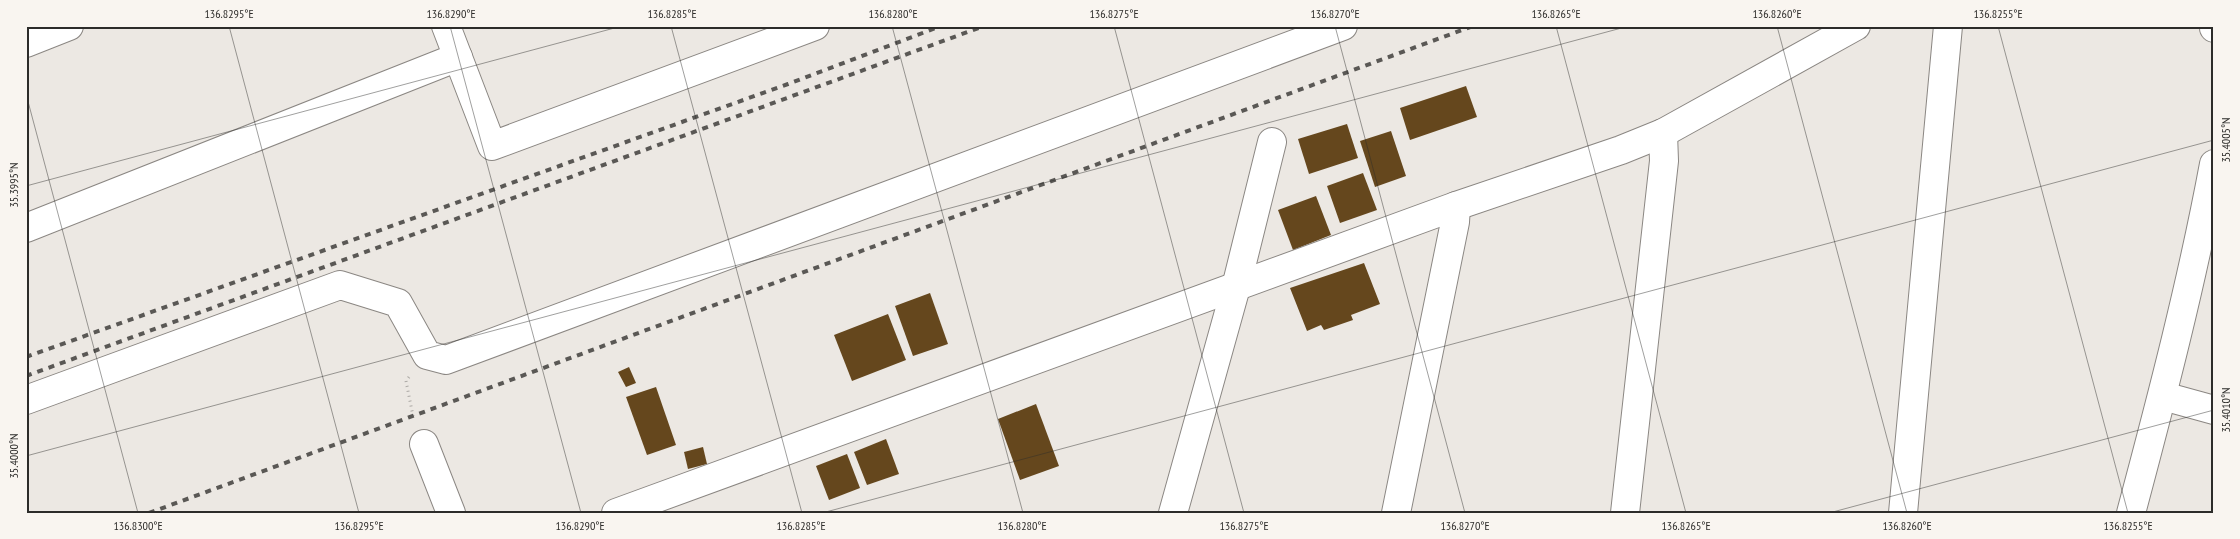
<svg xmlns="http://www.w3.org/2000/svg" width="2240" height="539" font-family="'PT Sans Narrow',sans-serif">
	<rect width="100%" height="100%" fill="#ece8e3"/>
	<g fill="#65471d">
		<polygon points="1466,86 1477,117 1410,140 1400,108"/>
		<polygon points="1347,124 1358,158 1309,174 1298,139"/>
		<polygon points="1391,131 1406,176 1375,187 1360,141"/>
		<polygon points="1363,173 1377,210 1340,223 1327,186"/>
		<polygon points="1316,196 1331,235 1293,250 1278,210"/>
		<polygon points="1364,263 1380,304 1351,315 1353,320 1324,330 1321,325 1307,331 1290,288"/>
		<polygon points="930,293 948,344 913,356 895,306"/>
		<polygon points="888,314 906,360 852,381 834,335"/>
		<polygon points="629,367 636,383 626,387 618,372"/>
		<polygon points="656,387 676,445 647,455 626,397"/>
		<polygon points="1036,404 1059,466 1020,480 998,419"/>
		<polygon points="886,439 899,474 867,485 854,452"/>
		<polygon points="703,447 707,464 688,469 684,452"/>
		<polygon points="847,454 860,488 829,500 816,466"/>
	</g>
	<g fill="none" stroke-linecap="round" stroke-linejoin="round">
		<g stroke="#8b8783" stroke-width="30">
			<g id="street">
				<polyline points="446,26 492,146 815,26"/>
				<polyline points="2214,26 2214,28"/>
				<polyline points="26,43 69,26"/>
				<polyline points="26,228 458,57"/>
				<polyline points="2163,396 2214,410"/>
				<polyline points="26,400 340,285 398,303 427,355 446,360 1343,26"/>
				<polyline points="424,444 451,513"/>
				<polyline points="616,513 1456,206 1621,150 1663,133 1856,26"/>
				<polyline points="1173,513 1236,287 1272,142"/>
				<polyline points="1396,513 1455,222 1456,206"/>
				<polyline points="1625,513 1664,161 1663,133"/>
				<polyline points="1903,513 1948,26"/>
				<path d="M2131,513C2162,397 2192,282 2214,164"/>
			</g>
		</g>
		<polyline stroke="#adaaa6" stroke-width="3" stroke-dasharray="1 4" stroke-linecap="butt" points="409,377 406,381 413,416"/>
		<use href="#street" stroke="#fff" stroke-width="28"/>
		<g stroke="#5a5855" stroke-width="4" stroke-dasharray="6 6" stroke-linecap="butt">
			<polyline points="26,357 788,84 941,26"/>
			<polyline points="26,376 984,26"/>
			<polyline points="149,513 1473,26"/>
		</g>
	</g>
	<path fill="none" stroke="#2d2c2a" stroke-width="1" stroke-opacity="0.45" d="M229,26L359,513M450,26L581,513M671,26L802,513M892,26L1023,513M1114,26L1244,513M1335,26L1465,513M1556,26L1686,513M1777,26L1907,513M1998,26L2128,513M26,94L138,513M26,186L622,26M26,456L1629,26M822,513L2214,140M1829,513L2214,410"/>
	<rect width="2240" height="539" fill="none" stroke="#f9f5f0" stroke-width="55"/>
	<rect x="28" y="28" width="2184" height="484" fill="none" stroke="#2d2c2a" stroke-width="2"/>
	<g font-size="12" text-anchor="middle" fill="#2d2c2a">
		<text x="229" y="18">136.8295°E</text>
		<text x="451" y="18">136.8290°E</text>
		<text x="672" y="18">136.8285°E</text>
		<text x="893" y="18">136.8280°E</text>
		<text x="1114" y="18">136.8275°E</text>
		<text x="1335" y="18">136.8270°E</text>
		<text x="1556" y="18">136.8265°E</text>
		<text x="1777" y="18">136.8260°E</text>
		<text x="1998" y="18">136.8255°E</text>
		<text transform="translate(2226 140) rotate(-90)" y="4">35.4005°N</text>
		<text transform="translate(14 185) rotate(-90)" y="4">35.3995°N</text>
		<text transform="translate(2226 410) rotate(-90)" y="4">35.4010°N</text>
		<text transform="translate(14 456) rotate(-90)" y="4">35.4000°N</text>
		<text x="138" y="530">136.8300°E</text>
		<text x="359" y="530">136.8295°E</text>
		<text x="580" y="530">136.8290°E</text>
		<text x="801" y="530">136.8285°E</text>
		<text x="1022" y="530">136.8280°E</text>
		<text x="1244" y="530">136.8275°E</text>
		<text x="1465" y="530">136.8270°E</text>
		<text x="1686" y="530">136.8265°E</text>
		<text x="1907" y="530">136.8260°E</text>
		<text x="2128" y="530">136.8255°E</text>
	</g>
</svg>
